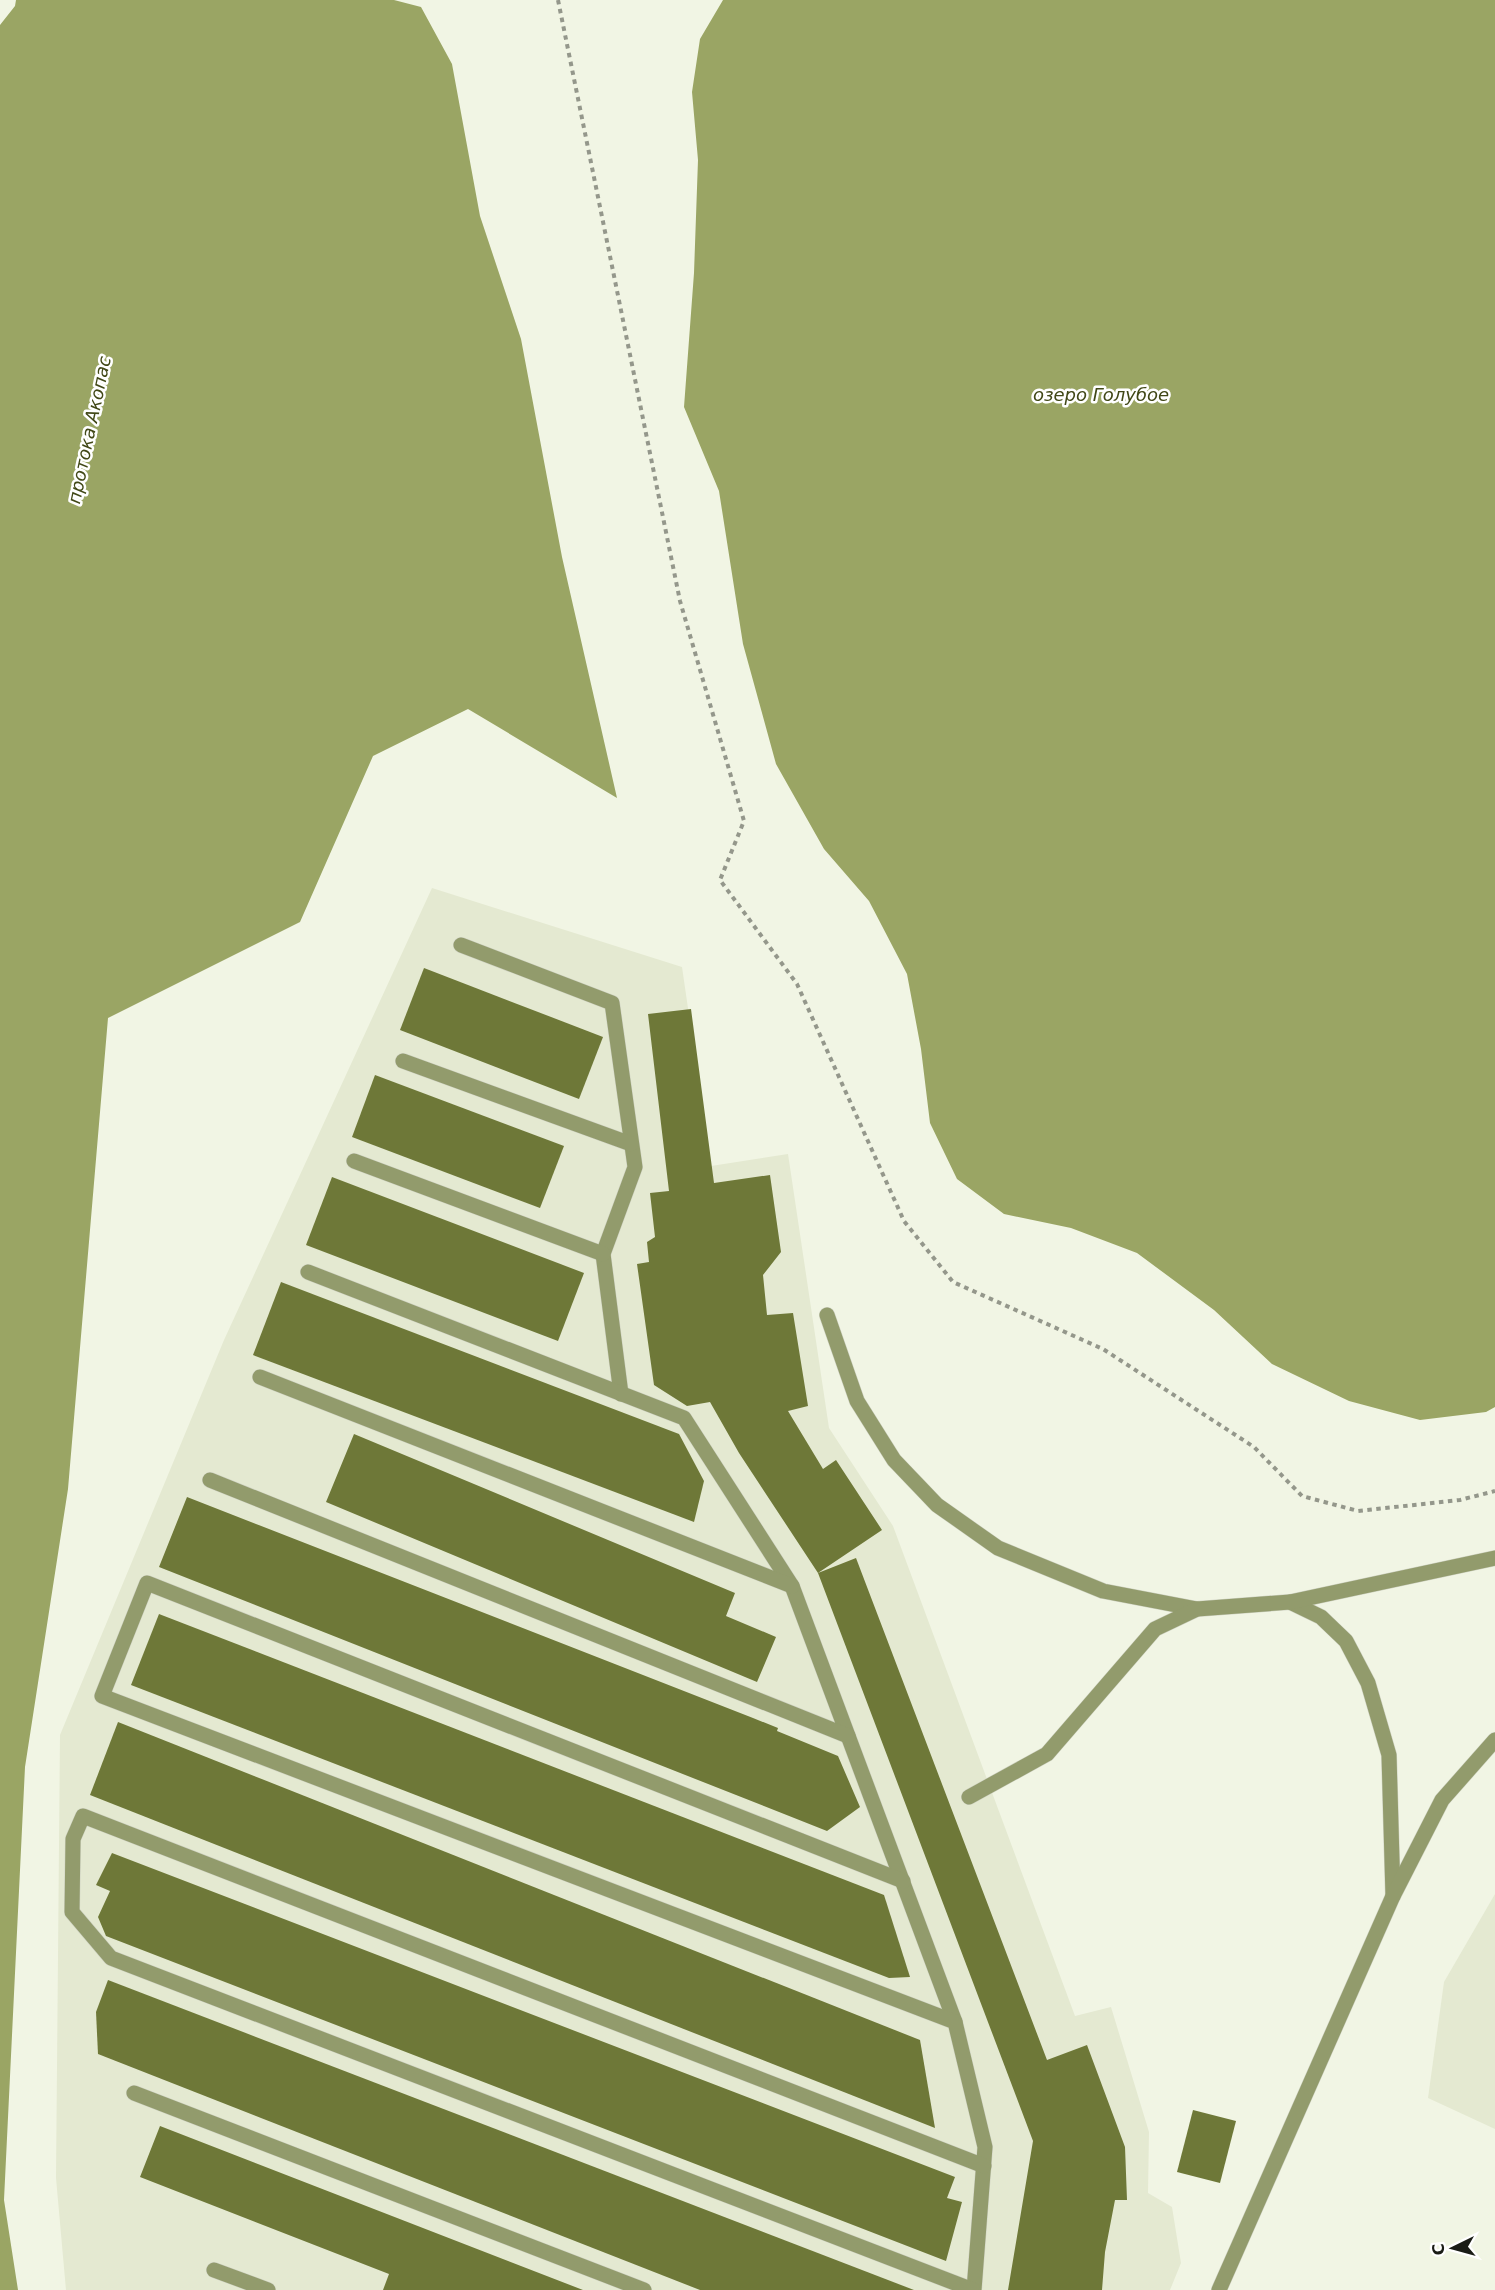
<svg xmlns="http://www.w3.org/2000/svg" width="1495" height="2290" font-family="'DejaVu Sans',sans-serif">
	<rect width="100%" height="100%" fill="#f1f5e4"/>
	<g fill="#e4e9d1">
		<polygon points="432,888 682,967 711,1166 788,1154 829,1428 893,1526 1075,2016 1111,2007 1149,2132 1148,2193 1172,2207 1181,2263 1170,2290 66,2290 56,2178 60,1735 224,1340"/>
		<polygon points="1495,1894 1495,2129 1428,2098 1444,1982"/>
	</g>
	<g fill="#9aa564">
		<polygon points="16,0 394,0 421,7 452,64 480,216 521,339 562,557 617,798 468,709 373,756 300,922 108,1018 68,1489 25,1767 4,2200 18,2290 0,2290 0,25 15,6"/>
		<polygon points="723,0 1495,0 1495,1407 1486,1412 1420,1420 1349,1401 1272,1364 1214,1310 1137,1253 1071,1228 1004,1214 957,1179 930,1123 921,1049 907,974 869,901 824,849 776,764 743,644 719,491 684,407 694,273 698,160 692,92 700,39"/>
	</g>
	<g fill="#6e7838">
		<polygon points="424,968 603,1037 579,1099 400,1030"/>
		<polygon points="691,1009 714,1183 770,1175 781,1252 763,1275 767,1315 793,1313 808,1406 788,1411 823,1469 836,1460 882,1530 818,1573 856,1558 1047,2060 1087,2045 1125,2147 1127,2200 1115,2200 1105,2252 1102,2290 1008,2290 1033,2141 818,1573 739,1453 710,1402 687,1406 654,1385 637,1264 649,1262 647,1242 655,1237 650,1193 669,1191 648,1014"/>
		<polygon points="375,1075 564,1146 540,1208 352,1137"/>
		<polygon points="332,1177 584,1273 558,1341 306,1245"/>
		<polygon points="281,1282 679,1434 704,1481 694,1522 253,1355"/>
		<polygon points="354,1434 735,1593 726,1616 776,1637 757,1682 326,1502"/>
		<polygon points="187,1497 753,1718 778,1728 777,1731 838,1756 860,1807 827,1831 159,1567"/>
		<polygon points="159,1614 884,1895 910,1977 889,1978 131,1685"/>
		<polygon points="118,1722 920,2040 935,2128 90,1795"/>
		<polygon points="112,1853 955,2177 947,2198 962,2202 946,2261 106,1936 98,1917 110,1891 96,1885"/>
		<polygon points="108,1980 914,2290 700,2290 98,2054 96,2012"/>
		<polygon points="1193,2110 1236,2121 1220,2183 1177,2172"/>
		<polygon points="160,2126 583,2290 383,2290 389,2274 140,2177"/>
	</g>
	<g fill="none" stroke-linecap="round" stroke-linejoin="round">
		<g stroke="#cfd2c3" stroke-width="16">
			<g id="service">
				<polyline points="461,945 612,1003 635,1167 603,1254 621,1394"/>
				<polyline points="403,1061 631,1144"/>
				<polyline points="354,1161 603,1254"/>
				<polyline points="308,1272 684,1418 792,1586 955,2022"/>
				<polyline points="827,1315 857,1401 894,1460 937,1505 998,1548 1103,1591 1197,1609"/>
				<polyline points="260,1377 792,1586"/>
				<polyline points="210,1480 848,1736"/>
				<polyline points="1290,1602 1321,1617 1346,1641 1368,1683 1389,1755 1393,1896"/>
				<polyline points="969,1797 1047,1754 1155,1629 1197,1609 1290,1602 1495,1558"/>
				<polyline points="903,1881 147,1583 102,1696 955,2022 985,2147 974,2290"/>
				<polyline points="134,2093 644,2290"/>
				<polyline points="214,2270 268,2290"/>
				<polyline points="973,2290 111,1958 72,1912 73,1839 83,1816 984,2166"/>
			</g>
		</g>
		<g stroke="#cfd2c3" stroke-width="16">
			<polyline id="minor" points="1219,2290 1393,1896 1442,1800 1495,1740"/>
		</g>
		<polyline stroke="#94978b" stroke-width="4" stroke-dasharray="4.5 4.5" stroke-linecap="butt" points="558,0 680,601 744,821 720,880 797,984 904,1221 953,1282 1103,1349 1254,1447 1302,1496 1358,1511 1460,1500 1495,1491"/>
		<use href="#service" stroke="#929b6c" stroke-width="15"/>
		<use href="#minor" stroke="#929b6c" stroke-width="15"/>
	</g>
	<g text-anchor="middle" dominant-baseline="central" stroke-width="5" stroke-linejoin="round" paint-order="stroke">
		<g font-size="18" font-style="italic" fill="#414817" stroke="#fff">
			<text x="1101" y="394">озеро Голубое</text>
			<text transform="translate(89 430) rotate(-78)">протока Акопас</text>
		</g>
	</g>
	<g transform="translate(1453 2248) rotate(265)" stroke="#ffffff" stroke-width="4.5" paint-order="stroke">
	<path d="M0-4.5L10 22L0 15L-10 22Z" fill="#1a1c16"/>
	<text y="-9" font-size="16" font-weight="bold" text-anchor="middle" fill="#1a1c16">С</text>
	</g>
</svg>
